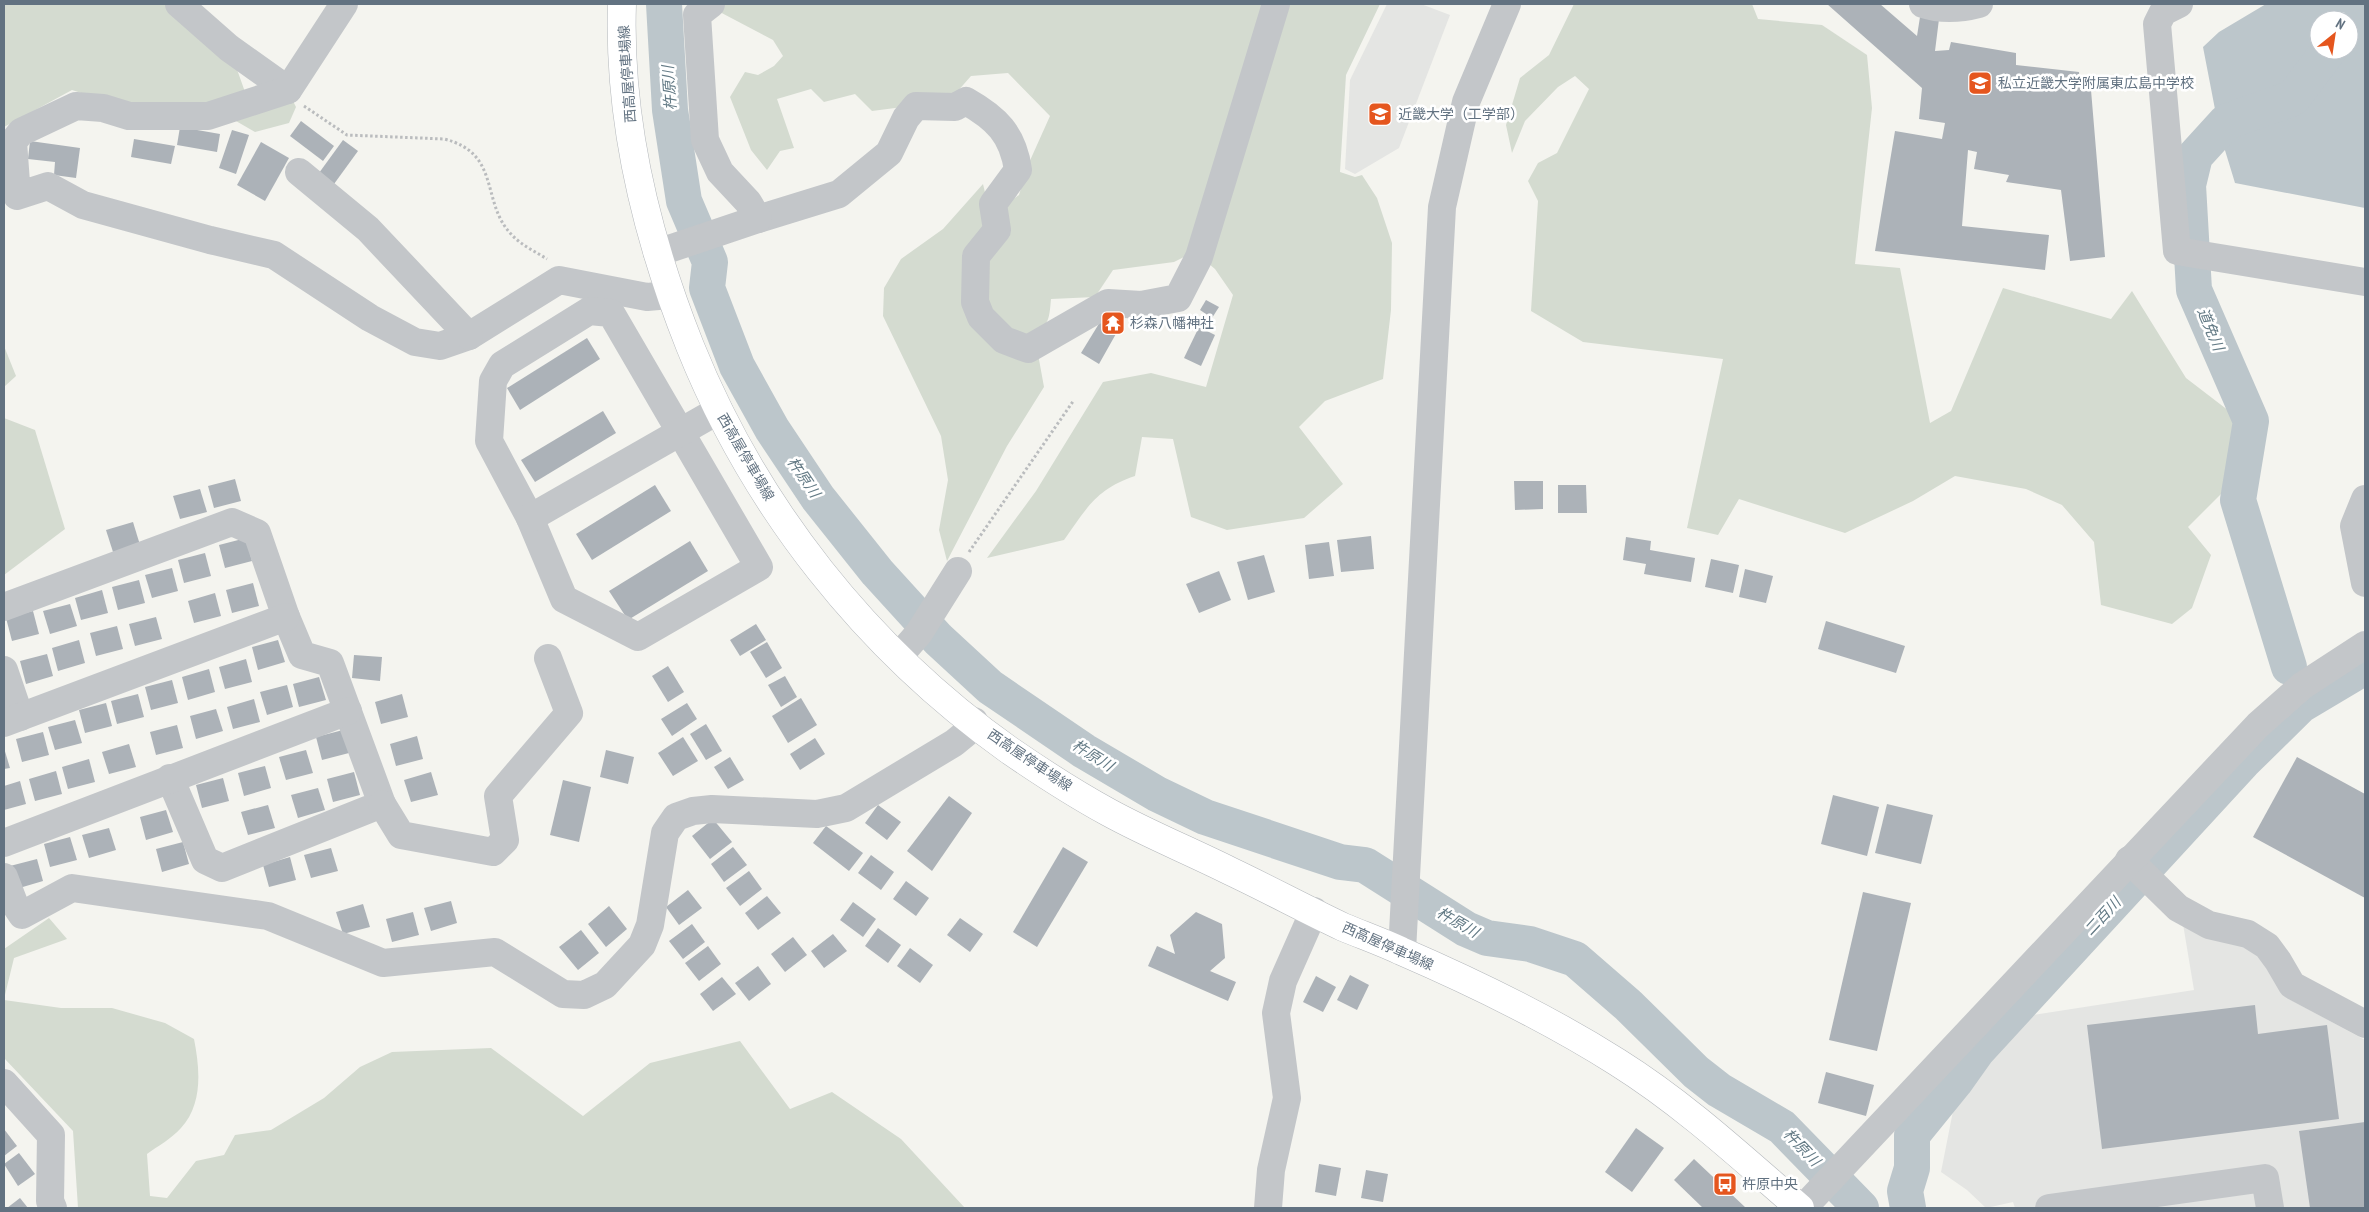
<svg xmlns="http://www.w3.org/2000/svg" width="2369" height="1212" font-family="'PT Sans Narrow','Noto Sans JP',sans-serif">
	<rect width="100%" height="100%" fill="#f4f4ef"/>
	<g fill="#e4e5e3">
		<polygon points="1387,4 1421,4 1450,15 1399,148 1355,174 1345,169 1350,80"/>
		<polygon points="2183,924 2262,954 2289,999 2365,1040 2365,1208 2015,1208 2013,1202 1986,1208 1967,1190 1941,1172 1954,1106 1991,1053 2033,1015 2194,990"/>
	</g>
	<g fill="#d4dbd0">
		<polygon points="4,4 169,4 234,61 250,106 288,91 296,107 289,123 255,132 210,106 125,107 72,90 4,127"/>
		<path d="M724,4H1268L1192,253L1174,262L1113,270L1095,297L1051,299C1049,322 1049,326 1027,337L1010,331L979,293L1003,206L1019,195L1028,165L1050,116L1008,73L971,76L949,101L872,111L855,94L824,102L811,89L777,99L794,148L780,151L767,170L751,150L730,97L745,72L758,75L774,66L783,56L773,40L716,10Z"/>
		<path d="M1281,4H1380L1346,75L1340,172L1355,177L1362,175L1377,198L1392,243L1391,310L1383,379L1325,401L1299,427L1343,484L1304,518L1227,530L1191,517L1173,439L1142,437L1135,476C1096,489 1087,508 1064,540L987,558L1036,491L1103,382L1151,373L1206,387L1233,295L1215,269L1203,259Z"/>
		<polygon points="1574,4 1752,4 1758,19 1822,25 1867,55 1872,108 1855,264 1900,268 1930,423 1951,411 2003,288 2111,319 2132,291 2186,378 2246,424 2221,494 2188,527 2211,555 2192,608 2172,624 2101,605 2094,542 2062,505 2026,489 1955,476 1913,501 1845,533 1739,499 1718,535 1687,528 1723,359 1583,342 1531,311 1538,201 1528,181 1538,163 1557,153 1589,89 1575,76 1558,87 1525,121 1512,153 1506,125 1520,78 1549,55"/>
		<polygon points="983,184 993,227 969,298 1038,354 1044,387 1007,446 947,561 939,530 948,480 941,436 883,316 884,288 901,259 943,229"/>
		<polygon points="4,346 16,376 4,387"/>
		<polygon points="4,418 35,430 65,529 4,575"/>
		<polygon points="49,918 67,939 14,958 4,999 4,949"/>
		<path d="M4,1000L61,1008H112L165,1023L194,1039C200,1069 203,1104 181,1128C171,1139 158,1146 147,1154L150,1196L167,1198L196,1161L224,1155L235,1135L271,1130L324,1098L360,1067L392,1052L491,1048L583,1116L650,1063L740,1041L790,1109L832,1092L901,1139L965,1208H78L73,1131L4,1058Z"/>
	</g>
	<path fill="#bcc6cb" fill-rule="evenodd" d="M2266,4H2365V208L2235,183L2224,147L2228,139L2219,130L2203,47L2219,32ZM2319,20H2349V50H2319Z"/>
	<g fill="none" stroke-linecap="round" stroke-linejoin="round">
		<g stroke="#bcc6cb" stroke-width="36">
			<polyline points="664,4 670,110 684,201 710,262 707,288 737,366 772,429 818,498 877,572 938,639 990,687 1084,751 1157,794 1205,817 1340,862 1365,865 1466,929 1487,938 1530,944 1575,959 1628,1005 1696,1072 1719,1090 1782,1127 1861,1208"/>
			<polyline points="2289,667 2238,500 2251,421 2194,290 2188,185 2195,156 2226,122 2293,98 2329,50"/>
			<polyline points="1908,1208 1905,1191 1912,1168 1912,1135 1955,1082 1977,1051 2243,762 2301,705 2365,667"/>
		</g>
	</g>
	<g fill="#acb2b8">
		<polygon points="1827,4 1880,4 1917,36 1920,17 1939,19 1935,51 1949,50 1951,42 2016,53 2016,65 2079,72 2080,90 2091,90 2105,257 2070,261 2061,190 2006,182 2009,175 1974,169 1977,152 1968,150 1962,226 2049,235 2045,270 1875,251 1895,131 1942,139 1945,123 1919,119 1922,88"/>
		<polygon points="301,121 334,146 323,161 290,136"/>
		<polygon points="180,127 220,134 217,152 177,145"/>
		<polygon points="232,130 249,135 236,174 219,168"/>
		<polygon points="134,139 175,146 171,164 131,157"/>
		<polygon points="343,140 358,151 334,184 319,173"/>
		<polygon points="30,141 80,148 76,178 54,175 55,162 28,159"/>
		<polygon points="261,142 289,158 265,201 237,185"/>
		<polygon points="1206,300 1219,307 1212,318 1200,310"/>
		<polygon points="1100,322 1117,332 1099,364 1081,353"/>
		<polygon points="1199,327 1215,335 1201,366 1184,358"/>
		<polygon points="587,338 600,359 520,410 507,388"/>
		<polygon points="603,411 616,433 535,482 521,460"/>
		<polygon points="235,479 241,501 214,508 208,486"/>
		<polygon points="1514,481 1543,481 1543,509 1515,510"/>
		<polygon points="655,485 671,511 592,560 576,534"/>
		<polygon points="1558,485 1586,485 1587,513 1558,513"/>
		<polygon points="200,489 207,512 180,519 173,496"/>
		<polygon points="133,522 140,545 113,552 106,530"/>
		<polygon points="1371,536 1374,569 1341,572 1337,540"/>
		<polygon points="1626,537 1651,541 1650,550 1695,558 1691,582 1644,574 1646,564 1623,560"/>
		<polygon points="246,538 252,561 225,568 219,545"/>
		<polygon points="690,541 708,571 628,620 609,591"/>
		<polygon points="1329,542 1334,576 1309,579 1305,545"/>
		<polygon points="205,553 211,576 184,583 178,560"/>
		<polygon points="1264,555 1275,592 1248,600 1237,562"/>
		<polygon points="1711,559 1739,565 1733,593 1705,587"/>
		<polygon points="172,568 178,591 152,598 145,575"/>
		<polygon points="1745,569 1773,576 1766,603 1739,597"/>
		<polygon points="1219,571 1231,600 1199,613 1186,584"/>
		<polygon points="139,580 145,603 118,610 112,587"/>
		<polygon points="253,583 259,606 232,613 226,590"/>
		<polygon points="102,590 108,613 81,620 75,598"/>
		<polygon points="215,593 221,616 194,623 188,601"/>
		<polygon points="70,604 77,626 50,634 43,611"/>
		<polygon points="33,611 39,634 12,641 6,618"/>
		<polygon points="156,617 162,639 135,646 129,624"/>
		<polygon points="1826,621 1905,646 1896,673 1818,649"/>
		<polygon points="756,624 766,640 740,656 730,640"/>
		<polygon points="117,626 123,649 96,656 90,633"/>
		<polygon points="79,640 85,663 58,671 52,648"/>
		<polygon points="278,640 285,662 258,670 252,647"/>
		<polygon points="767,642 782,668 766,678 750,652"/>
		<polygon points="47,654 53,676 26,684 20,661"/>
		<polygon points="354,655 382,657 380,681 352,678"/>
		<polygon points="246,659 252,682 225,689 219,667"/>
		<polygon points="668,666 684,692 668,702 652,676"/>
		<polygon points="209,669 215,692 188,700 182,677"/>
		<polygon points="785,676 797,697 781,707 768,685"/>
		<polygon points="319,677 326,700 299,707 293,684"/>
		<polygon points="172,680 178,703 151,710 145,687"/>
		<polygon points="287,685 293,707 267,715 260,692"/>
		<polygon points="138,694 144,717 117,724 111,701"/>
		<polygon points="402,694 408,717 381,724 375,702"/>
		<polygon points="801,698 817,725 788,743 772,716"/>
		<polygon points="254,699 260,722 233,729 227,707"/>
		<polygon points="106,703 112,726 85,733 79,710"/>
		<polygon points="687,703 697,719 672,736 661,719"/>
		<polygon points="216,709 223,731 196,739 190,716"/>
		<polygon points="75,720 82,743 55,750 48,727"/>
		<polygon points="706,724 722,751 706,760 690,734"/>
		<polygon points="177,725 183,748 156,755 150,732"/>
		<polygon points="343,730 349,753 322,760 316,737"/>
		<polygon points="43,732 49,755 22,762 16,739"/>
		<polygon points="417,736 423,759 396,766 390,744"/>
		<polygon points="683,737 698,761 673,776 658,753"/>
		<polygon points="815,738 825,754 800,770 790,754"/>
		<polygon points="129,744 136,767 109,774 102,752"/>
		<polygon points="4,748 10,768 4,769"/>
		<polygon points="306,750 313,773 286,780 279,757"/>
		<polygon points="606,750 634,757 628,784 600,777"/>
		<polygon points="730,757 744,780 728,789 714,767"/>
		<polygon points="2297,757 2365,794 2365,898 2253,837"/>
		<polygon points="89,759 95,782 68,789 62,767"/>
		<polygon points="265,766 271,788 244,796 238,773"/>
		<polygon points="56,771 62,794 35,801 29,779"/>
		<polygon points="354,772 360,795 333,802 327,779"/>
		<polygon points="431,772 438,795 411,802 404,780"/>
		<polygon points="223,778 229,801 202,808 196,785"/>
		<polygon points="563,780 591,787 579,842 550,835"/>
		<polygon points="20,781 26,804 4,810 4,786"/>
		<polygon points="318,788 325,810 298,818 291,795"/>
		<polygon points="1833,795 1879,807 1867,856 1821,844"/>
		<polygon points="949,796 972,813 932,871 907,851"/>
		<polygon points="1887,804 1933,815 1921,864 1875,853"/>
		<polygon points="268,805 275,828 248,835 241,812"/>
		<polygon points="878,805 901,822 887,840 865,823"/>
		<polygon points="166,810 173,832 146,840 140,817"/>
		<polygon points="713,819 732,842 710,859 692,836"/>
		<polygon points="826,826 863,853 849,871 813,843"/>
		<polygon points="109,828 116,850 89,858 82,835"/>
		<polygon points="70,837 77,860 50,867 44,844"/>
		<polygon points="183,842 189,864 162,872 156,849"/>
		<polygon points="733,847 747,865 724,882 711,864"/>
		<polygon points="1063,847 1088,862 1037,947 1013,932"/>
		<polygon points="331,848 338,871 311,878 304,855"/>
		<polygon points="871,855 894,872 881,890 858,873"/>
		<polygon points="290,857 296,880 269,887 263,865"/>
		<polygon points="37,859 43,881 16,889 10,866"/>
		<polygon points="749,871 762,889 740,906 726,888"/>
		<polygon points="906,881 929,898 916,916 893,899"/>
		<polygon points="688,890 702,908 679,925 666,907"/>
		<polygon points="1863,892 1911,903 1877,1051 1829,1040"/>
		<polygon points="767,896 781,913 758,930 745,913"/>
		<polygon points="451,901 457,923 431,931 424,908"/>
		<polygon points="853,902 876,919 863,937 840,920"/>
		<polygon points="363,904 370,927 343,934 336,912"/>
		<polygon points="609,906 627,929 606,947 588,924"/>
		<polygon points="413,912 419,935 392,942 386,919"/>
		<polygon points="1196,912 1222,924 1225,958 1210,971 1236,982 1228,1001 1148,966 1157,946 1175,954 1170,935"/>
		<polygon points="960,918 983,934 970,952 947,935"/>
		<polygon points="692,924 705,942 683,959 669,941"/>
		<polygon points="878,928 901,945 888,963 865,946"/>
		<polygon points="581,930 599,953 578,970 559,947"/>
		<polygon points="833,934 847,951 824,968 811,951"/>
		<polygon points="793,937 807,955 785,972 771,954"/>
		<polygon points="708,946 721,964 699,981 685,963"/>
		<polygon points="910,948 933,965 920,983 897,966"/>
		<polygon points="758,966 771,984 749,1001 735,983"/>
		<polygon points="1350,975 1369,985 1357,1010 1337,1000"/>
		<polygon points="1316,976 1336,987 1323,1012 1303,1002"/>
		<polygon points="722,977 736,994 713,1011 700,994"/>
		<polygon points="2255,1005 2258,1034 2327,1025 2339,1119 2102,1149 2087,1025"/>
		<polygon points="1826,1072 1874,1085 1866,1116 1818,1103"/>
		<polygon points="2365,1122 2365,1208 2310,1208 2299,1131"/>
		<polygon points="1636,1128 1664,1148 1632,1192 1605,1172"/>
		<polygon points="4,1129 17,1146 4,1156"/>
		<polygon points="19,1153 35,1174 18,1186 4,1164"/>
		<polygon points="1694,1159 1746,1208 1703,1208 1674,1180"/>
		<polygon points="1319,1164 1341,1168 1336,1196 1315,1192"/>
		<polygon points="1366,1170 1388,1174 1383,1202 1361,1198"/>
		<polygon points="20,1198 28,1208 7,1208"/>
	</g>
	<g fill="none" stroke-linecap="round" stroke-linejoin="round">
		<g stroke="#b3b7bb" stroke-width="29">
			<path id="major" d="M622,4C618,121 647,238 690,346C755,508 867,649 1009,750C1041,772 1075,794 1108,812C1148,834 1190,851 1230,871C1268,889 1305,909 1343,927C1362,935 1382,942 1401,951C1475,983 1549,1019 1617,1062C1684,1104 1741,1157 1800,1208"/>
		</g>
		<g stroke="#babcbe" stroke-width="3" stroke-dasharray="2.5 2.5" stroke-linecap="butt">
			<path d="M304,106L347,135L444,139C502,153 480,203 512,235C521,245 536,252 547,259"/>
			<polyline points="969,552 1074,400"/>
		</g>
		<g stroke="#c3c6c9" stroke-width="28">
			<polyline points="179,4 229,48 288,90"/>
			<polyline points="344,4 288,90 208,116 129,116 103,108 76,106 21,132 13,142 17,196 48,186 83,205 210,240 274,255 370,318 415,342 440,346 469,336 559,280 647,297 670,295"/>
			<path d="M1923,4C1941,10 1960,9 1979,4"/>
			<polyline points="2179,4 2163,12 2157,24 2177,251 2365,282"/>
			<polyline points="299,172 368,229 469,336"/>
			<path d="M758,219L839,194L889,153L906,118L916,106L955,107L966,101C996,118 1013,134 1018,170L993,204L997,230L976,256L975,302L981,317L1004,340L1028,349L1108,303L1141,305L1178,298L1199,257L1276,4"/>
			<polyline points="657,253 758,219 748,202 720,172 705,140 697,15 711,4"/>
			<polygon points="589,311 611,313 759,567 638,637 564,599 530,518 489,441 493,381 502,365"/>
			<polyline points="2365,499 2354,526 2365,583"/>
			<polyline points="530,518 719,410"/>
			<polyline points="4,607 232,522 257,533 286,617 302,655 330,663 382,804 222,868 205,860 170,778"/>
			<polyline points="899,656 919,633 958,571"/>
			<polyline points="4,670 20,717"/>
			<polyline points="4,723 286,617"/>
			<polyline points="382,804 401,835 493,852 505,840 498,796 569,713 548,658"/>
			<polyline points="4,843 348,711"/>
			<polyline points="2129,860 2178,908 2209,925 2248,934 2267,946 2278,961 2292,985 2365,1024"/>
			<polyline points="4,877 14,903 22,915 72,888 268,916 383,963 495,952 563,994 584,995 605,985 642,945 650,925 665,833 676,817 693,811 712,809 817,814 846,808 954,743 965,734 974,721"/>
			<polyline points="1402,951 1442,207 1466,102 1507,4"/>
			<polyline points="4,1083 51,1135 50,1201 53,1208"/>
			<polyline points="1268,1208 1271,1170 1287,1098 1276,1013 1283,981 1314,911"/>
			<polyline points="1803,1208 2258,725 2302,686 2365,645"/>
			<polyline points="2049,1208 2265,1178 2270,1208"/>
		</g>
		<use href="#major" stroke="#fff" stroke-width="28"/>
	</g>
	<defs>
		<g id="school-square" transform="scale(1.25)"><rect x="-9" y="-9" width="18" height="18" rx="4" fill="#e5561e" stroke="#fff"/><path d="M0-5L7-2L0 1L-7-2ZM-4 1L0 2.5L4 1V4Q0 6-4 4Z" fill="#fff"/></g>
		<g id="university-square" transform="scale(1.25)"><rect x="-9" y="-9" width="18" height="18" rx="4" fill="#e5561e" stroke="#fff"/><path d="M0-5L7-2L0 1L-7-2ZM-4 1L0 2.5L4 1V4Q0 6-4 4Z" fill="#fff"/></g>
		<g id="temple-square" transform="scale(1.25)"><rect x="-9" y="-9" width="18" height="18" rx="4" fill="#e5561e" stroke="#fff"/><path d="M0-6L5-2H3V0L6.5 2.5H4V6H1.5V3h-3V6H-4V2.5H-6.5L-3 0V-2H-5Z" fill="#fff"/></g>
		<g id="bus-square" transform="scale(1.25)"><rect x="-9" y="-9" width="18" height="18" rx="4" fill="#e5561e" stroke="#fff"/><path d="M-5-6H5V4H4V6H2V4H-2V6H-4V4H-5ZM-3.5-4V0h7V-4ZM-3.5 1.2v1.5H-2V1.2ZM2 1.2v1.5H3.5V1.2Z" fill="#fff"/></g>
	</defs>
	<g fill-rule="evenodd">
		<use href="#school-square" x="1980" y="83"/>
		<use href="#university-square" x="1380" y="114"/>
		<use href="#temple-square" x="1113" y="323"/>
		<use href="#bus-square" x="1725" y="1184"/>
	</g>
	<g text-anchor="middle" dominant-baseline="central" stroke-width="5" stroke-linejoin="round" paint-order="stroke">
		<g font-size="14" fill="#627281" stroke="#fff">
			<text transform="translate(627 74) rotate(-94)">西高屋停車場線</text>
			<text transform="translate(746 457) rotate(60)">西高屋停車場線</text>
			<text transform="translate(1030 760) rotate(34)">西高屋停車場線</text>
			<text transform="translate(1388 946) rotate(24)">西高屋停車場線</text>
		</g>
		<g font-size="14" fill="#627281" stroke="#fff" text-anchor="start">
			<text x="1998" y="83">私立近畿大学附属東広島中学校</text>
			<text x="1398" y="114">近畿大学（工学部）</text>
			<text x="1130" y="323">杉森八幡神社</text>
			<text x="1742" y="1184">杵原中央</text>
		</g>
		<g font-size="15" font-style="italic" fill="#637a85" stroke="#fff">
			<text transform="translate(669 88) rotate(-94)">杵原川</text>
			<text transform="translate(2211 329) rotate(67)">道免川</text>
			<text transform="translate(804 477) rotate(56)">杵原川</text>
			<text transform="translate(1093 755) rotate(32)">杵原川</text>
			<text transform="translate(2102 916) rotate(-47)">二百川</text>
			<text transform="translate(1458 922) rotate(30)">杵原川</text>
			<text transform="translate(1802 1147) rotate(46)">杵原川</text>
		</g>
	</g>
	<rect width="2369" height="1212" fill="none" stroke="#627281" stroke-width="10"/>
	<g transform="translate(2334 35) rotate(30)"><circle r="24" fill="#ffffff" stroke="#c0c7cd"/>
	<path d="M0-4L9 19L0 12L-9 19Z" fill="#e5561e"/>
	<text y="-8" font-size="14" font-weight="bold" text-anchor="middle" fill="#627281">N</text>
	</g>
</svg>
